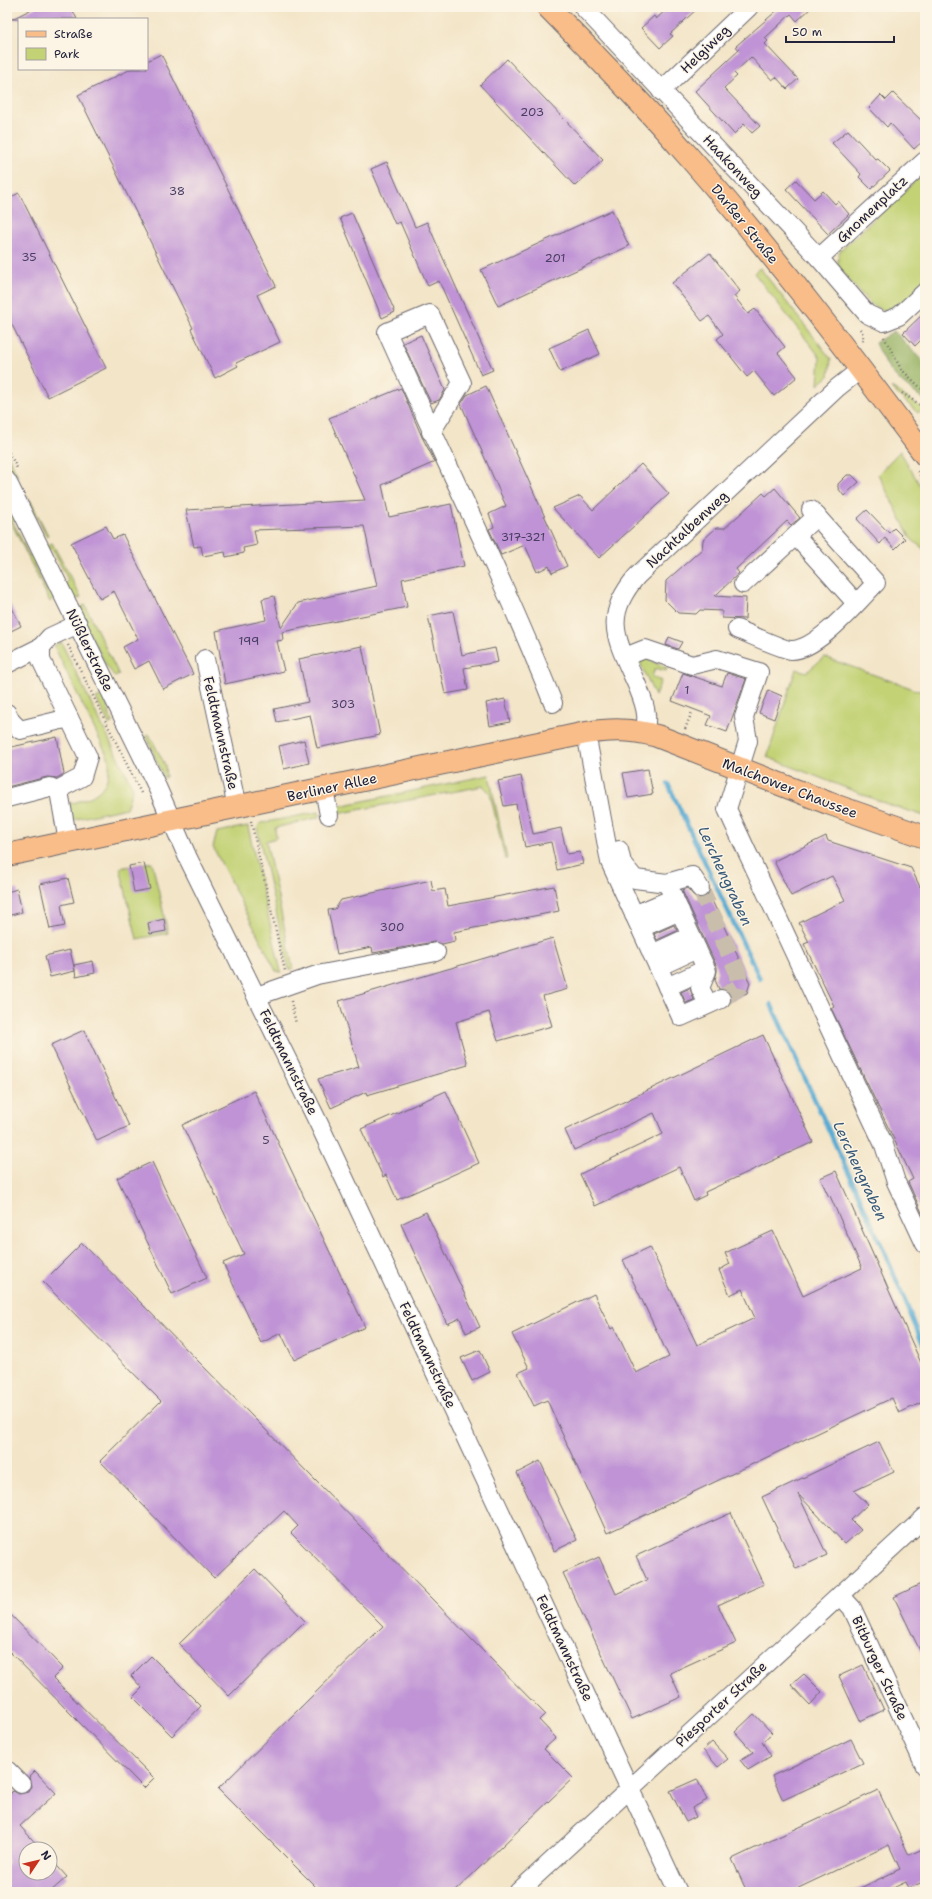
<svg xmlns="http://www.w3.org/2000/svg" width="932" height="1899" font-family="'Shantell Sans',sans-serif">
	<rect width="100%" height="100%" fill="#fcf5e5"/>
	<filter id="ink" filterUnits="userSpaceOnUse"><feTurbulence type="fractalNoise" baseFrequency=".025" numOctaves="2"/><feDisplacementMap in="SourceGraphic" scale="8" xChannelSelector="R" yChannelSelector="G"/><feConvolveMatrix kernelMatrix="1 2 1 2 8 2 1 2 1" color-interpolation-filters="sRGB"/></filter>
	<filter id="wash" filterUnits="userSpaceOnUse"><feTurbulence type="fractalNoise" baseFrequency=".012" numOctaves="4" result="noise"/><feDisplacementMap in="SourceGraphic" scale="16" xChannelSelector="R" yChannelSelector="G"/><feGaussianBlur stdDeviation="0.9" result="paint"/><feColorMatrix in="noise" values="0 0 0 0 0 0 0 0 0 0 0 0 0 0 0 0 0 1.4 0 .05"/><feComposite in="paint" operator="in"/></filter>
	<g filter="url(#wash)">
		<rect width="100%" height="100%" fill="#f3e5c8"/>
		<g fill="#c2d274" stroke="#727a58">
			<path d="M925,172V283C916,291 904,309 892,310C886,311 878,309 874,306C868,302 841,272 839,266C837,261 838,256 840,251Z"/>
			<polygon points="760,268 831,359 829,376 818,385 820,357 754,273"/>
			<polygon points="891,388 893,388 923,409 918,413"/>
			<polygon points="900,451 925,494 925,550 911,539 878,474"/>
			<polygon points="7,453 18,476 12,473 7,466 10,462"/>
			<polygon points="30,500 48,535 46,536 36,515 30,514 29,510"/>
			<polygon points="7,514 15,514 16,518 13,522 29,555 35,556 37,559 34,564 48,592 53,592 55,597 50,602"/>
			<polygon points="52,543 81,597 73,601 65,584 68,580 53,550 48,548 46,546"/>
			<polygon points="85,605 119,675 115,677 106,665 77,609"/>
			<path d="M61,642L133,788L126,808L72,820L69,804C95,797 111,790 109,759L54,646Z"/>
			<polygon points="824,657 925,693 925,816 892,806 767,757 796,669 807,672"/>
			<polygon points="644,658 667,668 666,671 655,668 652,677 661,681 655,696 641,665 641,661"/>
			<polygon points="104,694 112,723 109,724 96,698"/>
			<polygon points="149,734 165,765 166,777 164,778 146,735"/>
			<polygon points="489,775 507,859 505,859 490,793 483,786 337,814 339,806"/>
			<polygon points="319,812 320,817 275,828 276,838 266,841 293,969 289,969 257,828 261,823"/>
			<polygon points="248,826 248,827 281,972 276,971 213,847 217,832"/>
			<polygon points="152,862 168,933 137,939 120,868"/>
		</g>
		<path fill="#99b466" stroke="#5e6b50" d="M894,331L925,364V400C900,383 887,371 875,343Z"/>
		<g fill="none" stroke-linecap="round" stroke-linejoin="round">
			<g stroke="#58abd3" stroke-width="4.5">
				<polyline points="668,784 760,979"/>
				<polyline points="771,1004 885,1253 925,1349"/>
			</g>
		</g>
		<g id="blocks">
			<g fill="#bf93d5">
				<polygon points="36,7 71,7 77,19 12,19"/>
				<polygon points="669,7 699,7 670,34 673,36 660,48 641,28 654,16 656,19"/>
				<polygon points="781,7 812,7 797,21 791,14 765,38 768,41 765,44 798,79 787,89 776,77 772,80 751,57 734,73 737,76 724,88 760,126 752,133 744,124 734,134 695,91 739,50 736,46"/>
				<polygon points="161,54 276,286 257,295 280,342 236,363 238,366 215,378 191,329 193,328 78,95 131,69 147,69 147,61"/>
				<polygon points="507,59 603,160 575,186 480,85"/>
				<polygon points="893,93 925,124 925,139 914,149 890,123 887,127 869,108 881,95 886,100"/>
				<polygon points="848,130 876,160 878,159 890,171 871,189 859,177 861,174 832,143"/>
				<polygon points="387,162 415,227 427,222 493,370 481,375 439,281 428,286 400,222 395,224 371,169"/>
				<polygon points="796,180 814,199 823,191 835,204 838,201 849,214 828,234 786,189"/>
				<polygon points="19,193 106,368 48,397 7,315 7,199"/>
				<polygon points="612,210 629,246 498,306 481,270"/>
				<polygon points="352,213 395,312 382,318 340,218"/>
				<polygon points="710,253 740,291 734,296 748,314 755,309 785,347 778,353 797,377 774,396 754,371 747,377 717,339 723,334 709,316 702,321 672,283"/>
				<polygon points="925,312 925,336 915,346 903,333"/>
				<polygon points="589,330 600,354 560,372 549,348"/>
				<polygon points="421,335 445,390 439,400 431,403 403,343"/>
				<polygon points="486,386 567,566 552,573 549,566 537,572 525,545 501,555 489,529 494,527 489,514 506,506 461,404 467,395"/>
				<polygon points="401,388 422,437 435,462 382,485 389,517 451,504 464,566 402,579 407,607 282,632 283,640 277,641 284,671 225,684 216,631 266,620 262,599 274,596 281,628 298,603 377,586 364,526 254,530 257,545 243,548 244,553 226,557 225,552 203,556 201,546 194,547 186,510 365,500 329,418"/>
				<polygon points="641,464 669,494 599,558 553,508 580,496 593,510"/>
				<polygon points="847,475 852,475 859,482 844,496 838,488 838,484"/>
				<polygon points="775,488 800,518 791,525 787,521 736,569 739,573 715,596 746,598 745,619 722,618 722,611 700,610 696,614 678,613 665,600 666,581 702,549 703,540 716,528 725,528 763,493 766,496"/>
				<polygon points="867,510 889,533 894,528 905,539 895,549 885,538 880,544 857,519"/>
				<polygon points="106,526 113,539 123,535 193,674 163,689 149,661 134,669 123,647 138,639 114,591 100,599 71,543"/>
				<polygon points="7,598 21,626 7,633"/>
				<polygon points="453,611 462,655 495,648 498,662 464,668 468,690 445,694 428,616"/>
				<polygon points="669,637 682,642 678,649 666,645"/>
				<polygon points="362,646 380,735 317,748 310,715 277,722 274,709 308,702 299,659"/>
				<polygon points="683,673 722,686 727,673 746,679 727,732 707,725 711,716 672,701"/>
				<polygon points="768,690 782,696 774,719 759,713"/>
				<polygon points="505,699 510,722 490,726 486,703"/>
				<polygon points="57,737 64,774 57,778 47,777 7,787 7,748"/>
				<polygon points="304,740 309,763 284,769 279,746"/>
				<polygon points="648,769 653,794 628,798 623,773"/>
				<polygon points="521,776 533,834 561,828 567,854 580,852 583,864 557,870 551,842 525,847 516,804 504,806 498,781"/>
				<polygon points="826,836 828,841 911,868 920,887 925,885 925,1219 908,1182 913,1179 831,1008 834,1006 804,944 809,942 799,923 845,900 832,876 791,896 774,861"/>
				<polygon points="144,863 150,889 134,892 129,866"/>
				<polygon points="68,878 74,902 61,905 65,926 50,929 40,884"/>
				<polygon points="431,880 433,891 445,889 448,906 554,886 559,911 454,932 455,941 442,944 434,942 373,953 372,947 337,954 328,910 335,909 341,900"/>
				<polygon points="687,888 696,898 701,898 709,894 750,983 747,993 731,1000 727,991 719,989 715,980 717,971 717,967 682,890"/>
				<polygon points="17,889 22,912 7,916 7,892"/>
				<polygon points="164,919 166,931 150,934 148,923"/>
				<polygon points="674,925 677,931 657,940 654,934"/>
				<polygon points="553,938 568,989 543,996 552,1026 498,1041 489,1012 456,1022 468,1065 367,1095 366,1092 331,1108 318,1079 359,1067 339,1001"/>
				<polygon points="70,950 75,971 50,977 45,956"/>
				<polygon points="93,961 95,973 76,977 74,965"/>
				<polygon points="690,988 694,1000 686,1003 681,992"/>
				<polygon points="84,1030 129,1126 97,1141 51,1045"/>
				<polygon points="763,1035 813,1142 705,1192 706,1195 694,1201 679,1167 595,1206 580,1174 663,1134 654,1113 574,1150 565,1130"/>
				<polygon points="254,1091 365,1327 294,1360 281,1333 261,1343 223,1263 244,1254 182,1125"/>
				<polygon points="446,1091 479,1163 397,1200 386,1175 383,1177 361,1129"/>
				<polygon points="152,1162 207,1278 172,1294 117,1178"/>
				<polygon points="836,1171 925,1372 925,1401 899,1413 892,1398 607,1533 547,1400 534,1406 518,1373 529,1368 512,1334 594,1294 611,1329 614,1327 636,1373 669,1357 623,1260 650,1247 697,1345 755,1318 742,1289 730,1295 719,1270 730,1264 725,1253 773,1231 803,1296 862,1268 830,1196 829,1197 820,1178"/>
				<polygon points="426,1212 480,1327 466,1333 460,1318 447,1324 401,1224"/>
				<polygon points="82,1243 545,1714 539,1720 556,1738 544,1749 573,1778 454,1892 321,1892 218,1789 383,1626 291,1533 298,1526 284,1511 214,1578 100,1461 161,1401 43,1282"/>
				<polygon points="480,1350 490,1372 472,1381 461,1358"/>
				<polygon points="879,1442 894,1472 854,1491 868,1504 851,1520 861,1530 845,1544 798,1494 827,1555 796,1569 762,1497"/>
				<polygon points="540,1461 577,1540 554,1551 517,1473"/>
				<polygon points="731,1513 764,1584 718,1605 736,1643 670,1673 681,1697 632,1719 563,1573 599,1557 616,1594 647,1580 636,1556"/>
				<polygon points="255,1569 305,1621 229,1696 179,1644"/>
				<polygon points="925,1582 925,1661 894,1597"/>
				<polygon points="7,1611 63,1668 53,1678 154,1778 144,1788 7,1649"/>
				<polygon points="151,1656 201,1706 172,1736 133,1697 142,1688 131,1676"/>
				<polygon points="863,1665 884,1710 860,1721 839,1676"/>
				<polygon points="804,1674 822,1692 810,1705 791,1685"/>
				<polygon points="754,1714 772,1733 762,1742 771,1756 748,1770 740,1760 753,1752 735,1732"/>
				<polygon points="851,1739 863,1763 783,1800 772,1776"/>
				<polygon points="712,1742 728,1759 718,1767 703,1750"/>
				<polygon points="35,1771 56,1793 20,1826 41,1849 26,1849 26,1873 50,1873 50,1858 67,1877 50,1892 7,1892 7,1797 13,1791 19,1794 28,1792 31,1786 29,1777"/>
				<polygon points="697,1779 707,1800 692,1808 696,1817 686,1822 670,1791"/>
				<polygon points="878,1790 909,1855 925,1848 925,1881 909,1888 906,1882 884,1892 852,1892 900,1869 889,1845 790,1892 747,1892 732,1859"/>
			</g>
		</g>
	</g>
	<g filter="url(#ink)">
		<use href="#blocks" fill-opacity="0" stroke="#6b666c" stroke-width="1"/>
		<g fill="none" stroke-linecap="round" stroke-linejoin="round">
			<polyline stroke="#c9beac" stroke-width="18" stroke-dasharray="18 9" stroke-linecap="butt" points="700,888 737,970 739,982 738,988 721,999"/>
			<g stroke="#6b666c" stroke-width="20">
				<g id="minor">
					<polyline points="583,7 819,258 867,314 884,322 899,316 925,292"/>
					<polyline points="661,91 749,7"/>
					<polyline points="819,258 925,161"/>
					<path d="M431,432L462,383L430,314L387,332C442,456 503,577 553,703"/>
					<polyline points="7,481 154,780 188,858 319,1124 678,1892"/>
					<polyline points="796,536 856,603"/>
					<polyline points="743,584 817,516"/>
					<path d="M737,629C747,633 784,650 791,650C817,651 858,601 876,583L811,510"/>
					<polyline points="625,657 645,649 692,665 717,659 759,672 744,717 748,741 727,809 884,1145 896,1182 925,1244"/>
					<polyline points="205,659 237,807"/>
					<polyline points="7,664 41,647"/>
					<polyline points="7,713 11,721 20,730 69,718"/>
					<polyline points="586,733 610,862 681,1017 721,999"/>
					<path d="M645,733C645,727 647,720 646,714C645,704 641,695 637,685C617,640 601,618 637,576L837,388L861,369"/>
					<polyline points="324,789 329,815"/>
					<polyline points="57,790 82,777 88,757 41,660 41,647 50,637 78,624"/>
					<polyline points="7,798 50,787 59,791 68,842"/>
					<polyline points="619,850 622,863 635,879 667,883 692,876 700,888"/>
					<polyline points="667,883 707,971 700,988 708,1004"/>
					<polyline points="634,915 674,898"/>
					<polyline points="641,928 680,911"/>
					<polyline points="652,954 691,936"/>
					<polyline points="658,967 697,949"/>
					<polyline points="667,987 706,969"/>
					<polyline points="257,996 317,975 436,952"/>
					<polyline points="840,1595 852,1608 925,1766"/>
					<polyline points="7,1770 21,1784"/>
					<polyline points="518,1892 925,1517"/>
				</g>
			</g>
			<g stroke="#6b666c" stroke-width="24">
				<g id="major">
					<path d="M548,7C596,56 644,105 689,157C772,252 849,353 925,455"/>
					<path d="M7,855L586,733C611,729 632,729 657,736L828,803L925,837"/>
				</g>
			</g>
			<g stroke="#6b666c" stroke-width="2.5" stroke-dasharray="1 3" stroke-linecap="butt">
				<polyline points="923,7 925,9"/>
				<polyline points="860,329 863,334 863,342"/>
				<polyline points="884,337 901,369 925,392"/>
				<polyline points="902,393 925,408"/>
				<polyline points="7,449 17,468"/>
				<polyline points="918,471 925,485"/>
				<polyline points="68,645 141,793"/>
				<polyline points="685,729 692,712"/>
				<polyline points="251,821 285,971"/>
				<polyline points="291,1001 296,1024"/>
			</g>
			<use href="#minor" stroke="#fff" stroke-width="18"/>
			<use href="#major" stroke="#f8bd89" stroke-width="22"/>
		</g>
	</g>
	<g text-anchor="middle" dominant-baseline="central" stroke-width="3" stroke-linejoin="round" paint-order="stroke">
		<g font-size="12" fill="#493e62">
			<text x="532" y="112">203</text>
			<text x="177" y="191">38</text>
			<text x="29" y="257">35</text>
			<text x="555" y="258">201</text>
			<text x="523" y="537">317-321</text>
			<text x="249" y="641">199</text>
			<text x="687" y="690">1</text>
			<text x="343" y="704">303</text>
			<text x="392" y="927">300</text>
			<text x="266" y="1140">5</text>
		</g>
		<g font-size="14" fill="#22223b" stroke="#fcf5e5">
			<text transform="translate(705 49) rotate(-44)">Helgiweg</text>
			<text transform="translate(733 166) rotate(47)">Haakonweg</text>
			<text transform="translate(872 209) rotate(-43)">Gnomenplatz</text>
			<text transform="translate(745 224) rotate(51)">Darßer Straße</text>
			<text transform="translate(687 529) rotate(-43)">Nachtalbenweg</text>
			<text transform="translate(90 650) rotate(64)">Nüßlerstraße</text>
			<text transform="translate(221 733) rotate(77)">Feldtmannstraße</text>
			<text transform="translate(332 787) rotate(-12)">Berliner Allee</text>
			<text transform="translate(790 788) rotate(21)">Malchower Chaussee</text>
			<text transform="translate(289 1062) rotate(64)">Feldtmannstraße</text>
			<text transform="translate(428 1355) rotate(65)">Feldtmannstraße</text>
			<text transform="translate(565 1648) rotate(65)">Feldtmannstraße</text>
			<text transform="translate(880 1668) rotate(65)">Bitburger Straße</text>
			<text transform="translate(721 1704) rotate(-43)">Piesporter Straße</text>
		</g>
		<g font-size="15" font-style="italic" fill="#385978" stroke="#fcf5e5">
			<text transform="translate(725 876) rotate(65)">Lerchengraben</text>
			<text transform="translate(860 1171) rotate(65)">Lerchengraben</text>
		</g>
	</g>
	<rect width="932" height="1899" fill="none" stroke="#fcf5e5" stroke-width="24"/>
	<rect x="18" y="18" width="130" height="52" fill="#fcf5e5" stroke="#a5a1a1"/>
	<rect x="26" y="31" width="20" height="6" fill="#f8bd89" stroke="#a5a1a1"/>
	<text x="54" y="38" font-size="12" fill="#22223b">Straße</text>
	<rect x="26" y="48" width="20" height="12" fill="#c2d274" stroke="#a5a1a1"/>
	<text x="54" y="58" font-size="12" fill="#22223b">Park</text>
	<g transform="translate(38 1861) rotate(55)"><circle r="19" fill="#fcf5e5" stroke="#a5a1a1"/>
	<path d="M0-3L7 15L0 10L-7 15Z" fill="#c8321e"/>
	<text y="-6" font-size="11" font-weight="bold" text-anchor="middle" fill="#22223b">N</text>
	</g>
	<path d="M786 36v6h108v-6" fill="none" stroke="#22223b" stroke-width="2"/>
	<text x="792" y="36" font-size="12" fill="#22223b" stroke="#fcf5e5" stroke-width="3" paint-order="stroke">50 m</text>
</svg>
